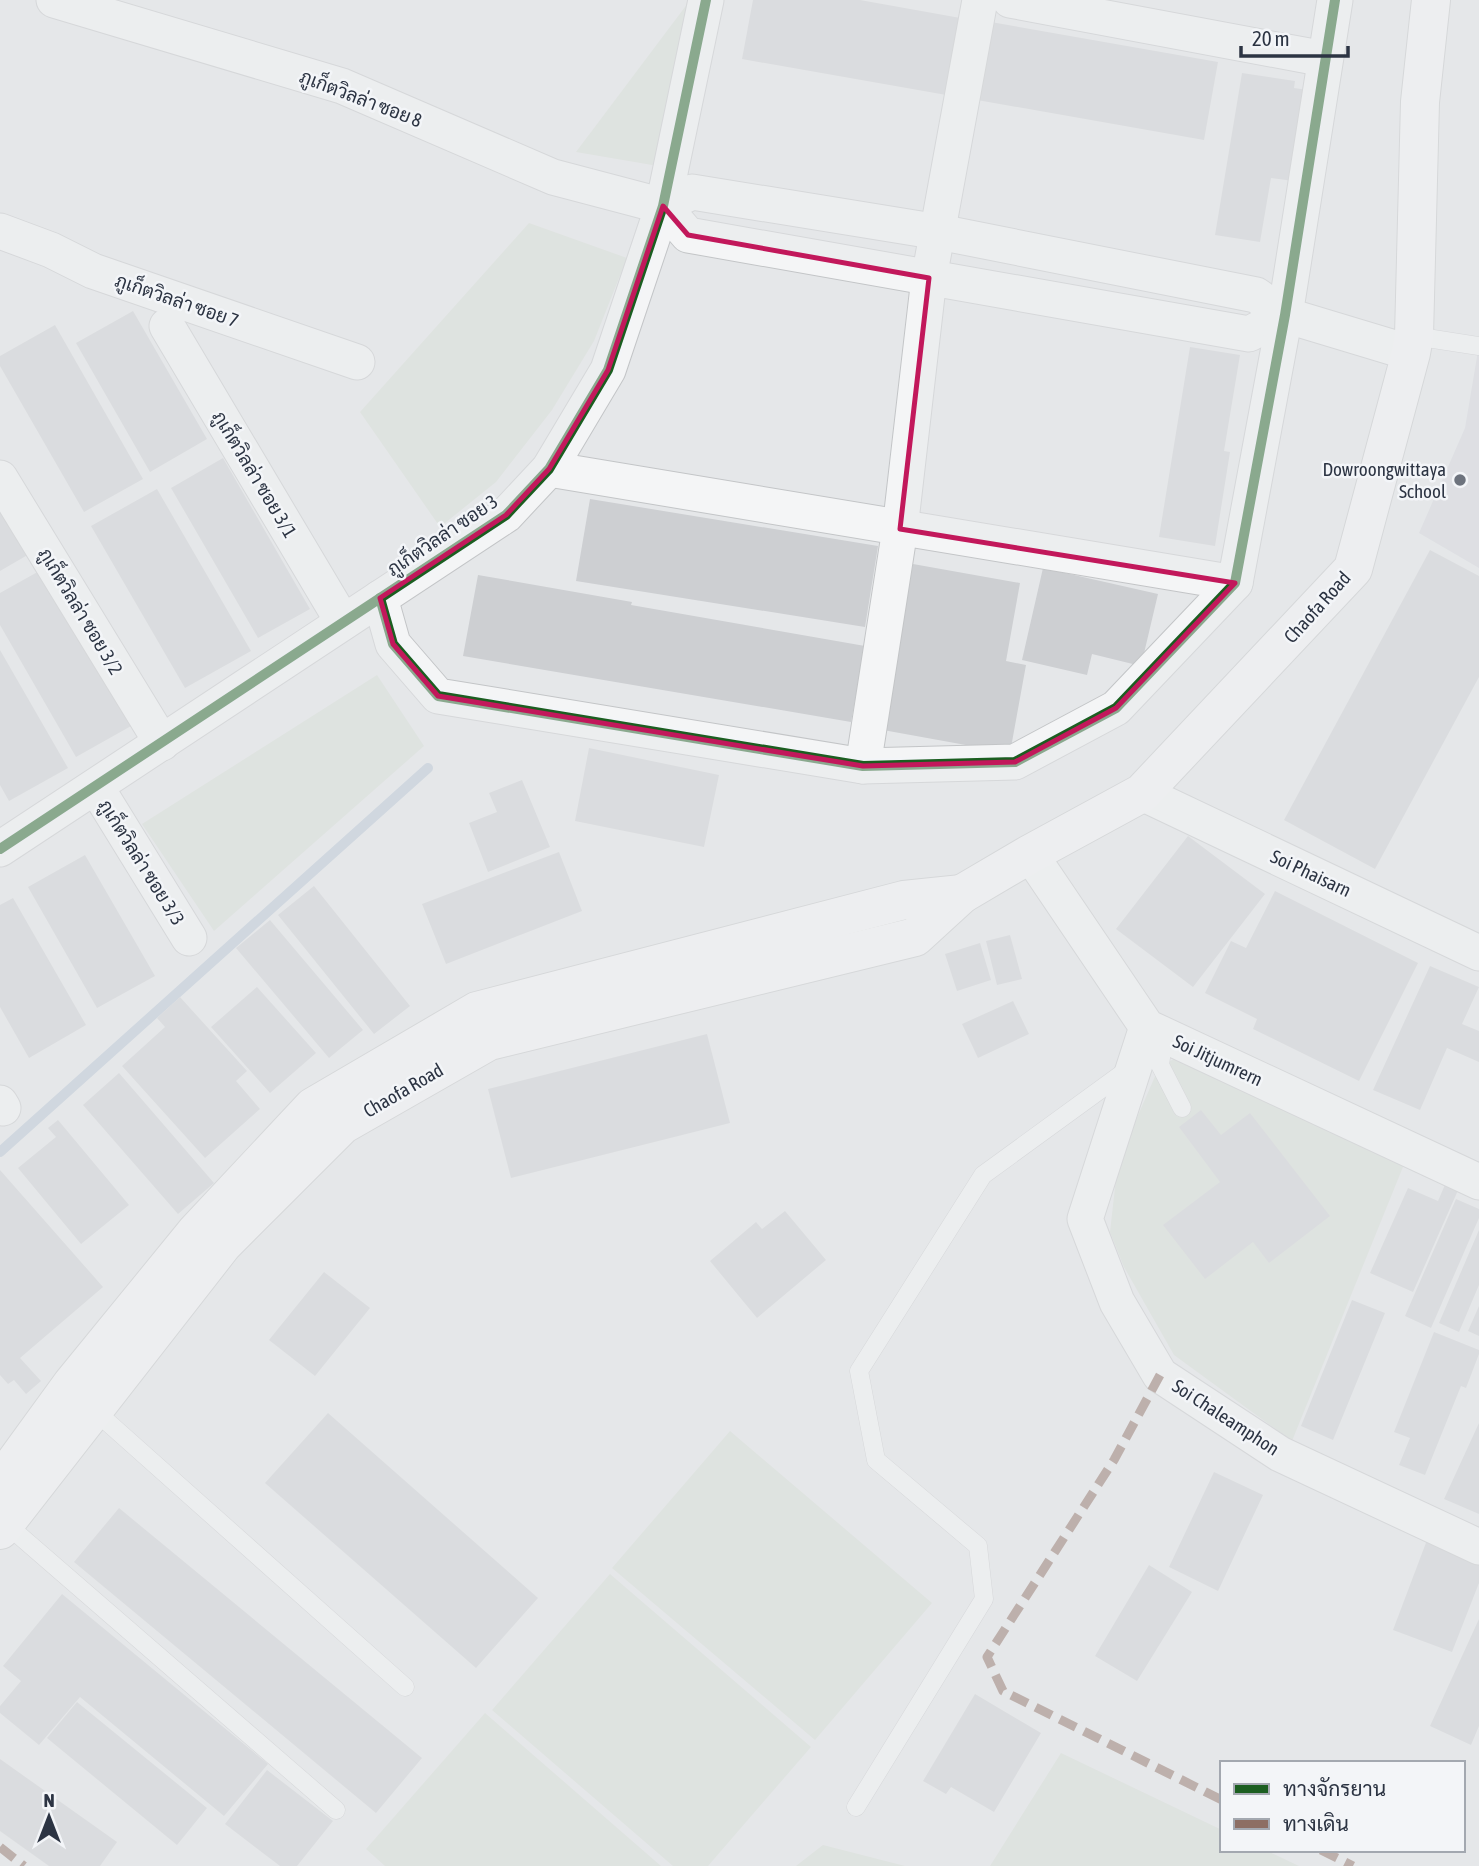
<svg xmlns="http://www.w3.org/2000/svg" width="1479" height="1866" font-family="'Asap Condensed',Sarabun,sans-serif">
	<rect width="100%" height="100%" fill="#e5e7e9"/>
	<polygon fill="#d4d6dc" points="1479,345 1479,568 1419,533 1465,428"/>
	<g fill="#d6ddd5">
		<polygon points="688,3 658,166 576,152"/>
		<polygon points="529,223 627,258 594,341 552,410 496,482 440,527 360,412"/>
		<polygon points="377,675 424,746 214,931 142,824"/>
		<polygon points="1182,1056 1405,1162 1292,1441 1174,1355 1124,1267 1110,1232 1118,1161 1160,1065"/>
		<polygon points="730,1431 932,1603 815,1740 612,1568"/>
		<polygon points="610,1574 811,1747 708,1866 673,1866 492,1710"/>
		<polygon points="485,1713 661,1866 385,1866 366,1849"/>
		<polygon points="1061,1753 1222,1830 1222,1850 1265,1850 1299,1866 990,1866"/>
		<polygon points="823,1845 905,1866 796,1866"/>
	</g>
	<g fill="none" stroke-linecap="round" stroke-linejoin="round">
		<polyline stroke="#b5c3d3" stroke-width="10" points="0,1152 428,768"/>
	</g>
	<g fill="#cdcfd2">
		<polygon points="753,0 860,0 966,19 952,96 742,59"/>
		<polygon points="991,22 1218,62 1204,140 977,100"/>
		<polygon points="1242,73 1295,81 1294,88 1315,91 1301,182 1271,178 1260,242 1215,235"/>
		<polygon points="133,311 207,439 150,472 76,343"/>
		<polygon points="55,325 143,479 84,512 0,366 0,356"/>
		<polygon points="1190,347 1240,355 1224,451 1230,452 1215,546 1159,537"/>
		<polygon points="223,458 310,609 258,638 171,488"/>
		<polygon points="157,489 251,651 185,688 91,526"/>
		<polygon points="0,499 31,553 0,571"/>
		<polygon points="590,499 878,546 865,627 576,581"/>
		<polygon points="1430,550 1479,576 1479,677 1375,869 1284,820"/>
		<polygon points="913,564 1020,583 1006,661 1026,665 1010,753 883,730"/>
		<polygon points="50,565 140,721 76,757 0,625 0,593"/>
		<polygon points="1043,568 1158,594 1141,666 1092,654 1087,675 1022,660"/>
		<polygon points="478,575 632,602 631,605 865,646 851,722 463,656"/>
		<polygon points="0,650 68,768 9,801 0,785"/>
		<polygon points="589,748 719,775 704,847 575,821"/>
		<polygon points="522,780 550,847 488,872 469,823 497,812 489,793"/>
		<polygon points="1188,836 1265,894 1193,987 1116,929"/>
		<polygon points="559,852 582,911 446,964 422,904"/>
		<polygon points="85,855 155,976 97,1008 28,887"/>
		<polygon points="314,886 410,1006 374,1034 278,915"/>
		<polygon points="1275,891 1418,963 1359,1081 1253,1029 1257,1019 1205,993 1231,941 1246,948"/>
		<polygon points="13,898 86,1025 29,1058 0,1007 0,905"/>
		<polygon points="270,920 363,1030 329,1058 236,948"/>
		<polygon points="1010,935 1022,979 997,985 986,941"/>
		<polygon points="980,943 991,980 957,991 945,954"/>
		<polygon points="1430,966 1479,987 1462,1024 1479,1031 1479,1062 1447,1048 1420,1110 1373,1090"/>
		<polygon points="257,987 316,1053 270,1093 211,1027"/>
		<polygon points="180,997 247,1071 236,1081 260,1109 205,1158 122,1066 165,1027 157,1018"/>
		<polygon points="1013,1001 1029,1034 978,1058 962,1024"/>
		<polygon points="707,1034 730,1123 511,1178 488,1089"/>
		<polygon points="119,1073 214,1183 178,1214 83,1105"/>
		<polygon points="1201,1110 1221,1135 1250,1113 1330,1216 1269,1263 1253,1242 1205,1279 1163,1225 1220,1182 1179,1127"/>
		<polygon points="58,1120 129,1205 81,1244 18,1168 56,1137 48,1128"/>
		<polygon points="0,1170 103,1287 20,1358 41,1381 26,1394 14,1380 8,1384 0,1375"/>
		<polygon points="1450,1173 1463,1179 1413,1292 1370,1273 1408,1188 1438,1201"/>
		<polygon points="1456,1199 1479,1209 1479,1218 1431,1328 1405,1316"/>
		<polygon points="785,1211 826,1260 757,1318 710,1261 756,1222 762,1229"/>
		<polygon points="1479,1230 1479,1285 1459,1332 1439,1323"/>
		<polygon points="324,1272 370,1308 315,1376 269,1340"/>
		<polygon points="1352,1300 1385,1313 1333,1440 1301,1426"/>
		<polygon points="1479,1306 1479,1336 1468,1331"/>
		<polygon points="1434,1332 1479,1350 1479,1354 1466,1388 1461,1386 1425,1475 1399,1465 1410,1438 1394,1432"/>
		<polygon points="328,1413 538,1598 476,1668 265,1483"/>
		<polygon points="1479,1423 1479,1514 1444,1499"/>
		<polygon points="1214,1472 1263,1495 1218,1591 1169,1567"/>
		<polygon points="119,1508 422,1758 376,1813 74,1562"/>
		<polygon points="1427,1540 1479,1560 1479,1583 1452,1652 1393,1630"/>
		<polygon points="1149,1565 1192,1592 1137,1681 1095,1656"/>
		<polygon points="62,1594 268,1764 224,1816 80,1697 39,1745 0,1713 0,1706 21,1681 3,1666"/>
		<polygon points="1479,1619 1479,1726 1471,1745 1430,1726"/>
		<polygon points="975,1694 1041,1733 994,1812 951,1787 946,1794 923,1781"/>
		<polygon points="77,1702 207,1808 177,1845 47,1738"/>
		<polygon points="0,1759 117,1842 100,1866 49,1866 0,1831"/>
		<polygon points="267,1770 333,1821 297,1866 280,1866 225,1824"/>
	</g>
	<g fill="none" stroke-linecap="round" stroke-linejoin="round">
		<g stroke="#c3c5c7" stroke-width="19">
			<g id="service">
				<polyline points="1414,336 1479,346"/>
				<polyline points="1164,1035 1160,1065 1182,1108"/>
				<polyline points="94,1410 405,1687"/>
				<polyline points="5,1523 336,1810"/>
				<polyline points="856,1807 984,1599 978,1546 876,1460 859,1371 983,1175 1130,1068"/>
			</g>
		</g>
		<g stroke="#c3c5c7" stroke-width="37">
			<g id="minor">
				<polyline points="54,0 342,86 553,177 663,206"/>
				<polyline points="1010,0 1325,59"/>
				<polyline points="663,206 692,192 939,232 1256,295 1285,315 1411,353"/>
				<polyline points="663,206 688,235 1249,334 1285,315"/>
				<polyline points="0,231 51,250 93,271 357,362"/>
				<polyline points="167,326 343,622"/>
				<polyline points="549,469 1235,583"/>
				<polyline points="0,478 162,743"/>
				<polyline points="380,598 393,644 438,696 863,766 1015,762 1116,708 1235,583 1285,315 1335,0"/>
				<polyline points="863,766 900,529 929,278 980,0"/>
				<polyline points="96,787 189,938"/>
				<polyline points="1142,793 1479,953"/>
				<polyline points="0,849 506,515 549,469 608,370 663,206 706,0"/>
				<polyline points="1030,854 1147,1027 1479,1182"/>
				<polyline points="1147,1027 1085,1219 1117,1302 1160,1375 1280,1454 1479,1547"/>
				<polyline points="0,1103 3,1108"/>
			</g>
		</g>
		<g stroke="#c3c5c7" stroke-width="40">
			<g id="secondary">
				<polyline points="0,1483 72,1384 196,1232 313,1107 477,1011 904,900 962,894"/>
				<polyline points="0,1530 223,1244 342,1125 489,1041 915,937 962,894 1030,854 1142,793 1353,569 1411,353 1414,336 1420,102 1431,0"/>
			</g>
		</g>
		<use href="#service" stroke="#f4f5f6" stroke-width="18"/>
		<use href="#minor" stroke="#f4f5f6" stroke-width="35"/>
		<use href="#secondary" stroke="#f7f7f8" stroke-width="38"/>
		<g stroke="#8d6e63" stroke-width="9" stroke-dasharray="18 9" stroke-linecap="butt">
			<polyline points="1160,1375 1114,1460 987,1657 1003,1691 1222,1800"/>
			<polyline points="0,1847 24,1866"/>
			<polyline points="1321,1850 1353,1866"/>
		</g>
		<g stroke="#f3f5f8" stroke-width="15">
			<g id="cycleway">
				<polyline points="380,598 393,644 438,696 863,766 1015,762 1116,708 1235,583 1285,315 1335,0"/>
				<polyline points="0,849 506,515 549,469 608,370 663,206 706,0"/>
			</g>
		</g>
		<use href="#cycleway" stroke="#1b5e20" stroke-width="10"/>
	</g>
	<path d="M0 0H1479V1866H0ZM663,206L688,235L929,278L900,529L1235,583L1116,708L1015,762L863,766L438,696L393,644L380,598L506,515L549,469L608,370Z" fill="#e5e7e9" fill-opacity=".55" fill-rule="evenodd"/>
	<path fill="none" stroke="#c2185b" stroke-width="5" stroke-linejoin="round" d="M663,206L688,235L929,278L900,529L1235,583L1116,708L1015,762L863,766L438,696L393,644L380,598L506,515L549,469L608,370Z"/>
	<circle fill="#6d737d" stroke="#f3f5f8" stroke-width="2.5" cx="1460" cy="480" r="7"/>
	<g text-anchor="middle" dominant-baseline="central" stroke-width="5" stroke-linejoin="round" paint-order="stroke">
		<g font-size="19" fill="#2c3443" stroke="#f3f5f8">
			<text transform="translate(361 98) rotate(21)">ภูเก็ตวิลล่า ซอย 8</text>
			<text transform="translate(177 300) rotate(19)">ภูเก็ตวิลล่า ซอย 7</text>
			<text transform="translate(255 474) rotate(59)">ภูเก็ตวิลล่า ซอย 3/1</text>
			<text transform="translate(442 535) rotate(-34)">ภูเก็ตวิลล่า ซอย 3</text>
			<text transform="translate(1317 607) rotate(-48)">Chaofa Road</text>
			<text transform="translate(81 611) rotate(59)">ภูเก็ตวิลล่า ซอย 3/2</text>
			<text transform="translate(142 862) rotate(58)">ภูเก็ตวิลล่า ซอย 3/3</text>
			<text transform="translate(1311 873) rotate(25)">Soi Phaisarn</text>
			<text transform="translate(1218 1060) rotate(25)">Soi Jitjumrern</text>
			<text transform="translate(403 1090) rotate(-30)">Chaofa Road</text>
			<text transform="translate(1226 1417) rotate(33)">Soi Chaleamphon</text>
		</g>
		<g font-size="19" fill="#2c3443" stroke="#f3f5f8" text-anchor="end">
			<text x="1446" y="469">Dowroongwittaya<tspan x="1446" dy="22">School</tspan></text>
		</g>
	</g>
	<rect x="1220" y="1761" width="245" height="91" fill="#f3f5f8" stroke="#a3a8b0" stroke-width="2"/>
	<rect x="1234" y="1784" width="35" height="10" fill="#1b5e20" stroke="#a3a8b0" stroke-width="2"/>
	<text x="1283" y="1796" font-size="21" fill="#2c3443">ทางจักรยาน</text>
	<rect x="1234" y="1819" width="35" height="10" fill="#8d6e63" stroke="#a3a8b0" stroke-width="2"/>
	<text x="1283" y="1831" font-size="21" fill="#2c3443">ทางเดิน</text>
	<g transform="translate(49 1817)" stroke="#f3f5f8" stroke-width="5" paint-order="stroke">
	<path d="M0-5L12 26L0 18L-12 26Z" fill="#2c3443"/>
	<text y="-10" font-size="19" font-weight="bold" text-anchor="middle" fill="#2c3443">N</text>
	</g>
	<path d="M1241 46v10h107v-10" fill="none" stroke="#2c3443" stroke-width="3.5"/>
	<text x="1252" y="46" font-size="21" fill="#2c3443" stroke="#f3f5f8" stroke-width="5" paint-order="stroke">20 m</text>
</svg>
